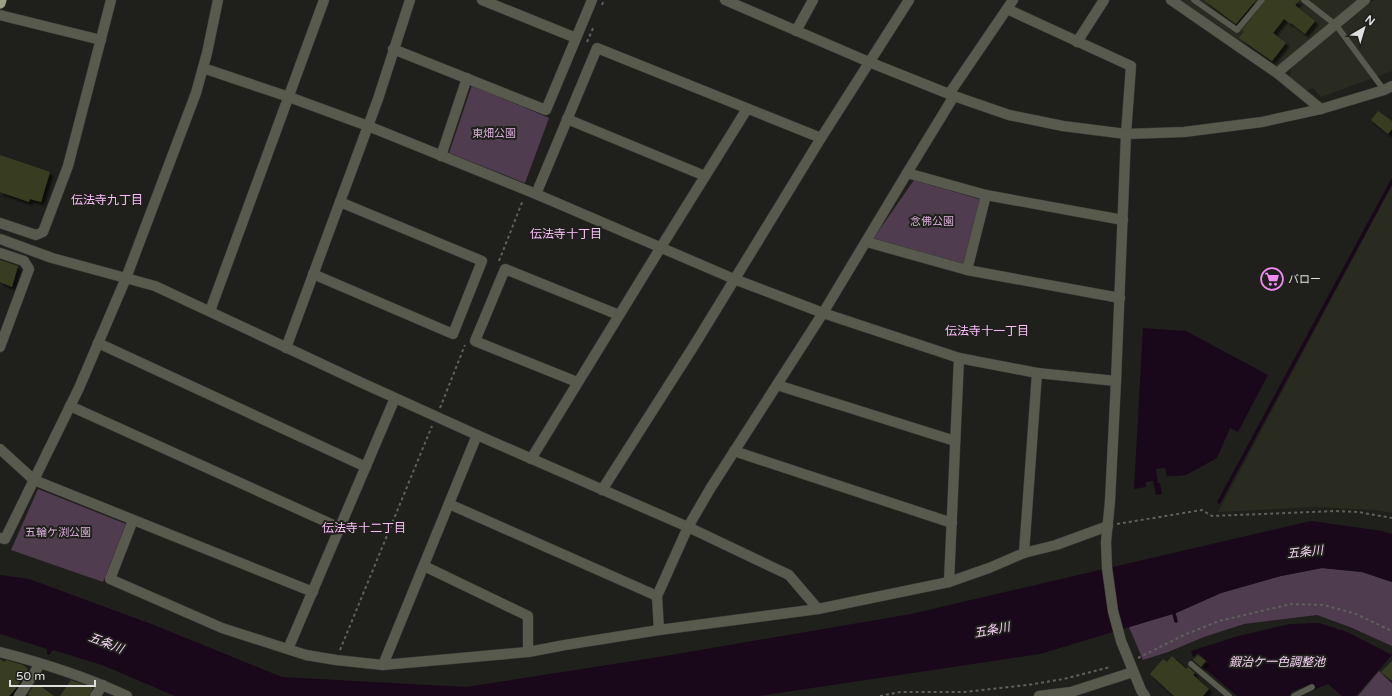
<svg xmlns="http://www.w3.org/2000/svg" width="1392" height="696" font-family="'Varela Round','Noto Sans JP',sans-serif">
	<defs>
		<filter id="shadow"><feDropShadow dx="3.5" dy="3.5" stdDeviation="1" flood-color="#0009"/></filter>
	</defs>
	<rect width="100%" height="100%" fill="#1f201b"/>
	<g fill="#292b21">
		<polygon points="1180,0 1359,0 1278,66"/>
		<polygon points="1374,0 1392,0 1392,71 1321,97 1313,88 1305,91 1290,78 1291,69"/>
		<polygon points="1392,185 1392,513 1376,510 1314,507 1218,512"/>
	</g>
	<g fill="#4f3c4f">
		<polygon points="472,85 549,118 525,183 449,153"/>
		<polygon points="914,180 982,200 964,266 873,239"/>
		<polygon points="38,489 126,524 103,582 11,550"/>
		<polygon points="1322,568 1362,572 1392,582 1392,646 1350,627 1317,615 1244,624 1204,637 1168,652 1143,660 1129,627 1176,613 1221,593 1281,576"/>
		<polygon points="1379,671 1392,683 1392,696 1358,696"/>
	</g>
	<g fill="#190819">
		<polygon points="1143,328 1186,331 1268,375 1238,432 1230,428 1217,458 1186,475 1176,476 1167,476 1165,468 1156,469 1158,483 1160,483 1162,494 1156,495 1153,481 1146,482 1146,487 1134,489"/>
		<polygon points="1311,521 1382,531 1392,534 1392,582 1362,572 1322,568 1281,576 1221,593 1176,613 1040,654 759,696 175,696 102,665 53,650 49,655 47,654 47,649 0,634 0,575 29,579 154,625 282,677 466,687 665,656 911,614"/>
		<polygon points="1319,623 1347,632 1392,655 1356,696 1342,696 1328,684 1314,690 1311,684 1293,691 1289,696 1237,696 1204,668 1208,662 1198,653 1193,657 1191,651 1238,636 1290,624"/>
	</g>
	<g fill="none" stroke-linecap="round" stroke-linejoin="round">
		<g stroke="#190819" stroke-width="3.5">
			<polyline points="1219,502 1392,181"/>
			<polyline points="1173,610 1176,621"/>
		</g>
	</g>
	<g fill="#393e22" filter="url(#shadow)">
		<polygon points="1204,0 1256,0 1236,24"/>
		<polygon points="1266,0 1300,0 1295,5 1315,21 1305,34 1291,23 1290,24 1284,19 1273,33 1286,43 1272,61 1239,38 1244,32 1242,30"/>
		<polygon points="1378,111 1392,121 1392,129 1388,134 1371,120"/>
		<polygon points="0,155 50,172 41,202 30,199 29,202 0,192"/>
		<polygon points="0,260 18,266 12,287 0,282"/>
		<polygon points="1198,655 1206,661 1201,667 1193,660"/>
		<polygon points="1172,656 1186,669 1188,667 1195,673 1193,675 1209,689 1203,696 1174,696 1150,674 1163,659 1167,662"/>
		<polygon points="0,659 4,662 6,660 23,665 28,669 17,687 9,696 0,696"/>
		<polygon points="1392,661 1392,681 1381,672"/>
		<polygon points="71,680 93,688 89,696 60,696"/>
		<polygon points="34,685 37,687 39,685 54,696 30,696 28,694"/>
	</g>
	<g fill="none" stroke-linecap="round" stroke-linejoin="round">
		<g stroke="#3a3b36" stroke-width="6">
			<g id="service">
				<polyline points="1194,0 1237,30 1262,0"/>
				<polyline points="1304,0 1336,25 1384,90"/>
				<polyline points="1191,664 1229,696"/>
				<polyline points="1294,696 1312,687"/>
			</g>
		</g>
		<g stroke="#3a3b36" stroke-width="11">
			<g id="minor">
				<polyline points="482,0 576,38"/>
				<polyline points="1171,0 1277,73 1321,109"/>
				<polyline points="1007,9 1131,66 1126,134"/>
				<polyline points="0,15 101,40"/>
				<polyline points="796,31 813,0"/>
				<polyline points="1077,42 1104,0"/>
				<polyline points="393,49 546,110 592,0"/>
				<polyline points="203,68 289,97 368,126 536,194 734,279 823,313 959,358 1037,373 1116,381"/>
				<polyline points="1277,73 1365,0"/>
				<polyline points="949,94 1013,0"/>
				<polyline points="567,119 705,176"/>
				<polyline points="441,156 467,78"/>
				<polyline points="907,173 954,96"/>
				<polyline points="536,194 597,48 821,138"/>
				<polyline points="986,195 1123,220"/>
				<polyline points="0,223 36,235 43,232 68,166 111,0"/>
				<polyline points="0,239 52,258 155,286 360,382 477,435 688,527 789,575 818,609"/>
				<polyline points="867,242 967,270 1120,298"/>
				<polyline points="0,253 24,261 29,269 0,347"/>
				<polyline points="313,274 453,334 482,261 340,202"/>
				<polyline points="210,311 324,0"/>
				<polyline points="98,343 366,467"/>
				<polyline points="286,348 378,99 410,0"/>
				<polyline points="577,382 475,341 505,269 619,315"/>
				<polyline points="777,385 955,441"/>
				<polyline points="70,406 340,528"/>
				<polyline points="0,449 34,480 313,592"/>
				<polyline points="734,451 952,523"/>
				<polyline points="531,459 661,247 747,109"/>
				<polyline points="602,490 695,344 821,138 909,0"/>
				<polyline points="449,504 657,596"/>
				<polyline points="133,520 110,579 222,628 306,655 336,660 383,665 528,652 565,645 659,630 818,609 949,582 989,568 1024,553 1056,545 1108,526"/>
				<polyline points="0,538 5,539 79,388 126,278 196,93 207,53 218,0"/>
				<polyline points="1024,553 1037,373"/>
				<polyline points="424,566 528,616 528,652"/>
				<polyline points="949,582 959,358"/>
				<polyline points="659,630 657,596 688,527 710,489 823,313 907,173 986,195 967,270"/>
				<polyline points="288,649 395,398"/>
				<path d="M0,652C43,663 87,677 127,696"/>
				<polyline points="383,665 477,435"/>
				<polyline points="19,696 40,664"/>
				<polyline points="95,696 103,685"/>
				<polyline points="1039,696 1071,692 1133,672"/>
			</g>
		</g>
		<g stroke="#3a3b36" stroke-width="11">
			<g id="tertiary">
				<polyline points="725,0 869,62 954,96 1009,115 1063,126 1126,134 1184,132 1262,122 1321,109 1384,90 1392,86"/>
				<polyline points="1126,134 1116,381 1110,501 1106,542 1107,568 1113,611 1121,641 1141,690 1145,696"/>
			</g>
		</g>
		<g stroke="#3a3b36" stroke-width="12">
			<polyline id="trunk" points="0,3 1,0"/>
		</g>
		<g stroke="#5f605c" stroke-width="2" stroke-dasharray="3 3" stroke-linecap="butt">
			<polyline points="602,5 604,0"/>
			<polyline points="587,42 594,26"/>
			<polyline points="499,261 523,200"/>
			<polyline points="440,408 465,345"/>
			<polyline points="1117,524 1202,510 1212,516 1336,511 1358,512 1392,518"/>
			<polyline points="340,650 432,426"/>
			<polyline points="1138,658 1184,635 1219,621 1291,604 1324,605 1356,614 1392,631"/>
			<polyline points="880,696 900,692 964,692 1027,685 1064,679 1110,667"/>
		</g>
		<use href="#service" stroke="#575a4d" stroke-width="5.5"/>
		<use href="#minor" stroke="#575a4d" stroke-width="10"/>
		<use href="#tertiary" stroke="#575a4d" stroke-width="10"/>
		<use href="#trunk" stroke="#9ba084" stroke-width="11"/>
	</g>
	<defs>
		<g id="supermarket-ring" transform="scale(1.15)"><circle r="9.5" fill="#1f201b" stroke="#f28af3" stroke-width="1.5"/><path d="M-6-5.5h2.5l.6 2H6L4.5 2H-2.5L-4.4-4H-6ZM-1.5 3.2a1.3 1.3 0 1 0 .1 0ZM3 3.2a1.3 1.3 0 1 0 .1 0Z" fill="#f28af3"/></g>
	</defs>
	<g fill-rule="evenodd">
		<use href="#supermarket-ring" x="1272" y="279"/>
	</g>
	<g text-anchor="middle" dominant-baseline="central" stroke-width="4" stroke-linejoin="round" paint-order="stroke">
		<g font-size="11" fill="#d9aed8" stroke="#1f201b">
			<text x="494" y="133">東畑公園</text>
			<text x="932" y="221">念佛公園</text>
			<text x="58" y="532">五輪ケ渕公園</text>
		</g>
		<g font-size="11" fill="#dfe0dd" stroke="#1f201b" text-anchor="start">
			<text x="1288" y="279">バロー</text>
		</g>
		<g font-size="12" fill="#fbc0fa" stroke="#1f201b">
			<text x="107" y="200">伝法寺九丁目</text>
			<text x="566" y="234">伝法寺十丁目</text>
			<text x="987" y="331">伝法寺十一丁目</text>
			<text x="364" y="528">伝法寺十二丁目</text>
		</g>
		<g font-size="12" font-style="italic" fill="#fbd7fa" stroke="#1f201b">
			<text transform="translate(1305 552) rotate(-6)">五条川</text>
			<text transform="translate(992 630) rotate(-11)">五条川</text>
			<text transform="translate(106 643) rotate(21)">五条川</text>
			<text x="1277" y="662">鍜治ケ一色調整池</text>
		</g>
	</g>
	<g transform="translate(1364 28) rotate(38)" stroke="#1f201b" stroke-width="3" paint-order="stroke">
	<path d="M0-3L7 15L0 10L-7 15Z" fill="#dfe0dd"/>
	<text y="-6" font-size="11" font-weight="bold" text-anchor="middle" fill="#dfe0dd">N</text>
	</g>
	<path d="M10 680v6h85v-6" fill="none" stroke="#dfe0dd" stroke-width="2"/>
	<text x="16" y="680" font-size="12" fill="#dfe0dd" stroke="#1f201b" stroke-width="3" paint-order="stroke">50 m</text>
</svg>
